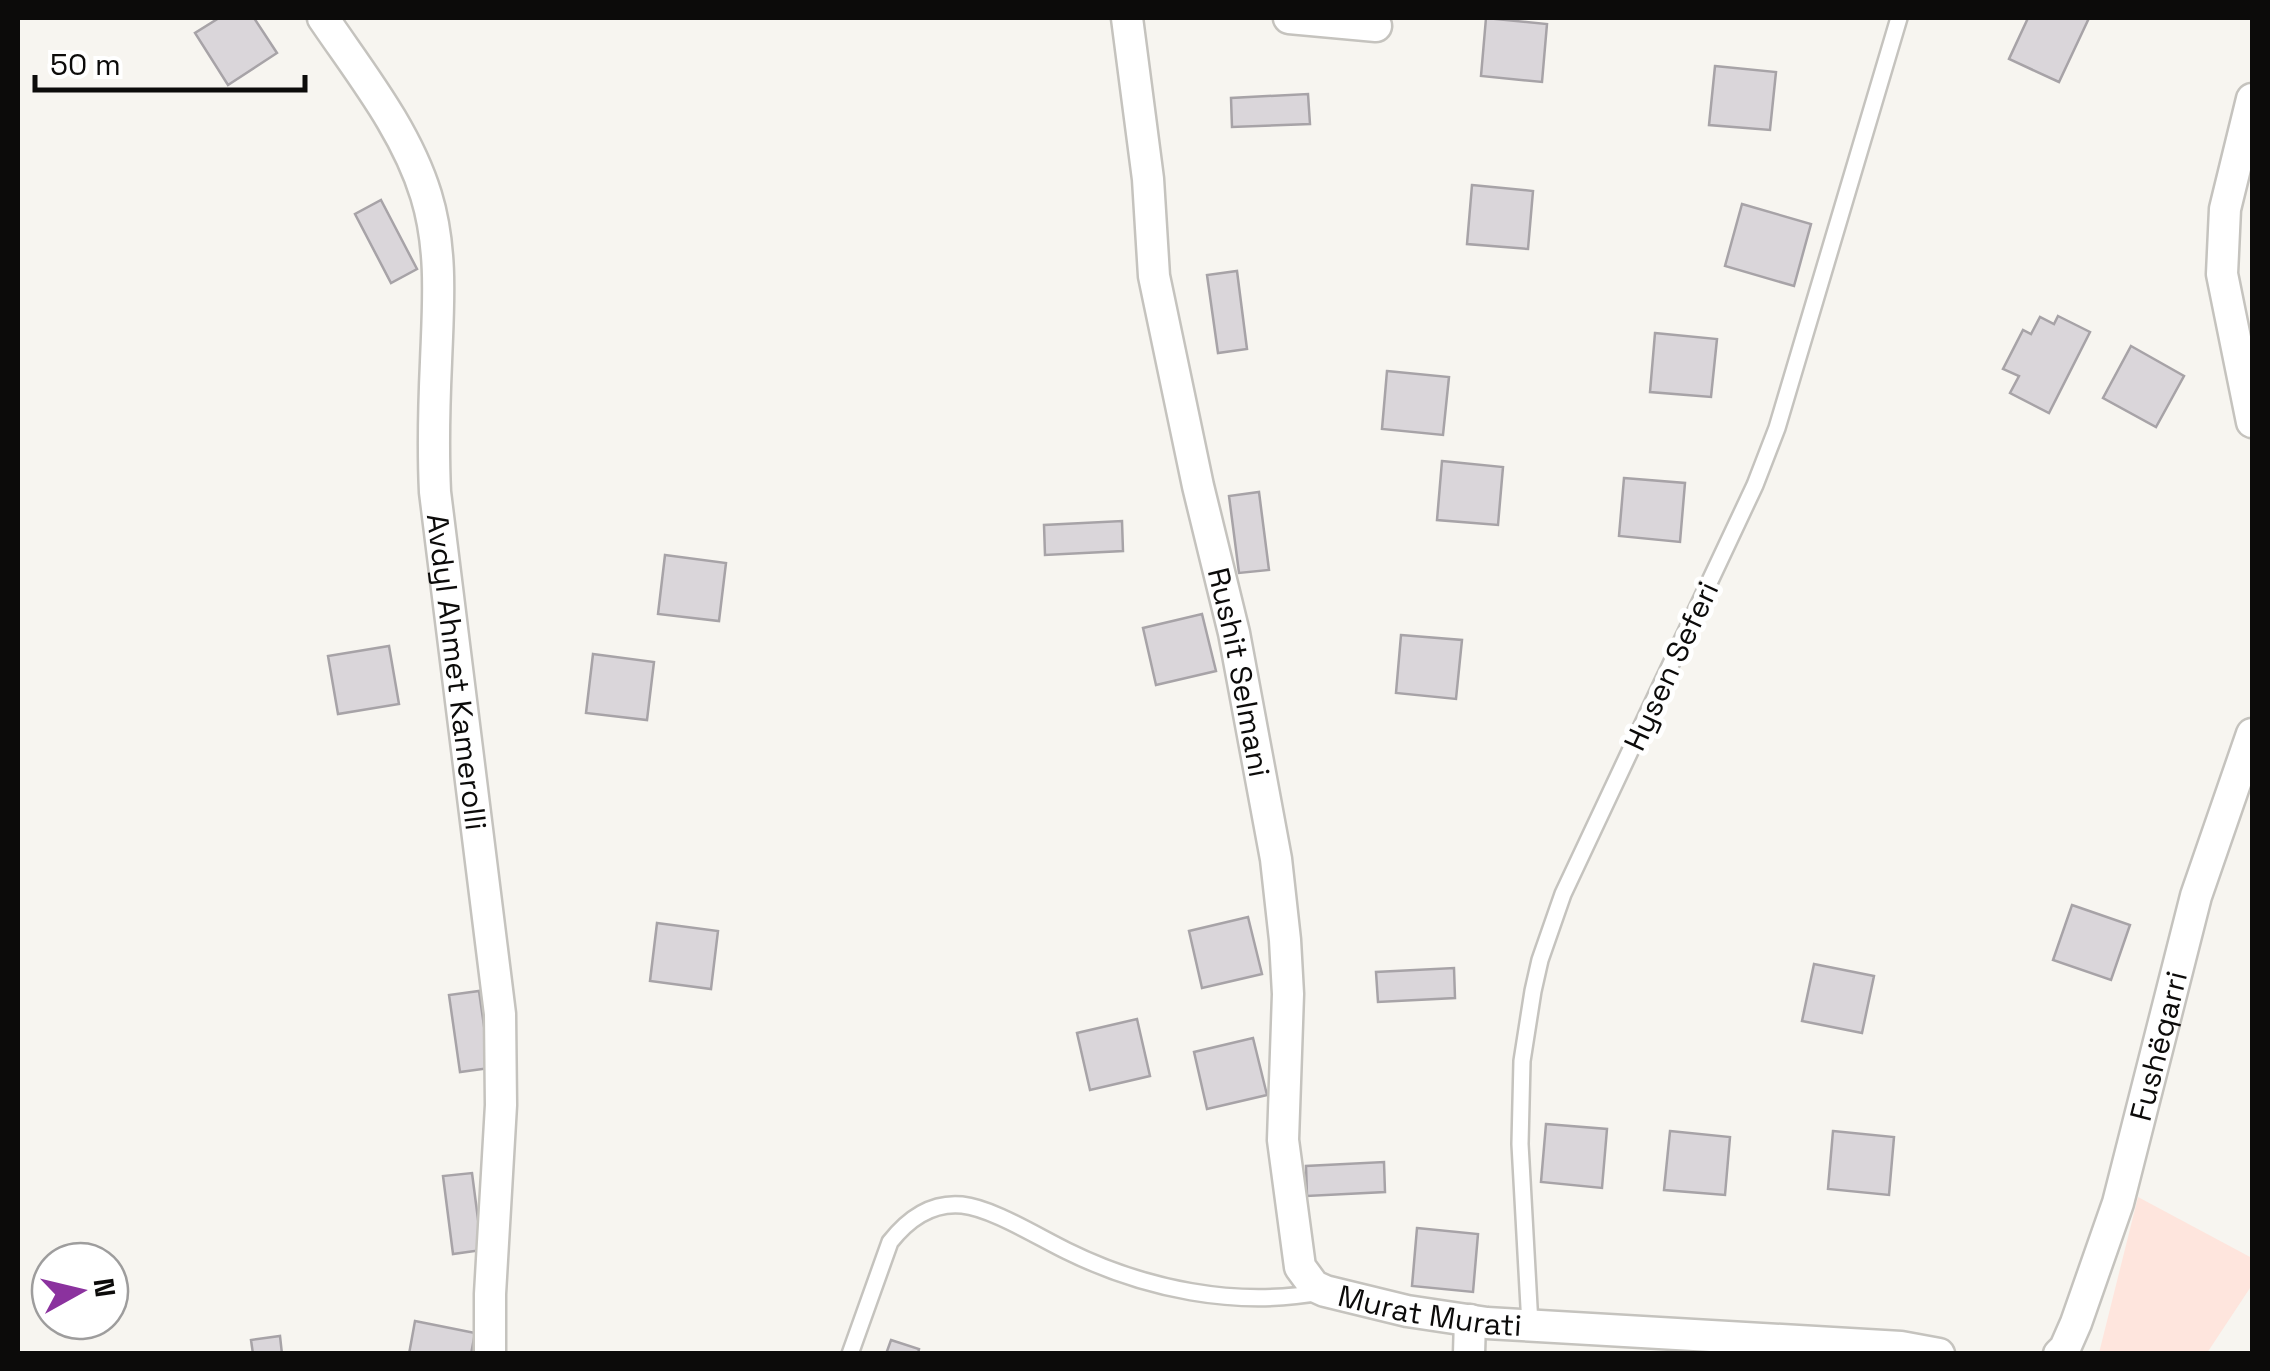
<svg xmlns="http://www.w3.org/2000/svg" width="2270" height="1371" font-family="'Space Grotesk',sans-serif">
	<rect width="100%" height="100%" fill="#f7f5f0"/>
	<polygon fill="#fee5dd" points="2138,1197 2252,1258 2252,1285 2207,1353 2099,1353"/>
	<g fill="#dad6da" stroke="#a7a3a7" stroke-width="2.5">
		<polygon points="219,18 254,18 277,53 228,85 195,33"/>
		<polygon points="1486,18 1547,24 1542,82 1481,76"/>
		<polygon points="2028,18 2089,18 2059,82 2009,59"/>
		<polygon points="1715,66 1776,72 1770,130 1709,125"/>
		<polygon points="1308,94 1310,124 1232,127 1231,98"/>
		<polygon points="1472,185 1533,191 1528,249 1467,244"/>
		<polygon points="381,200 417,269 391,283 355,214"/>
		<polygon points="1742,204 1811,224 1794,286 1725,266"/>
		<polygon points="1237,271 1247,349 1218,353 1207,275"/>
		<polygon points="2058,316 2090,332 2049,413 2010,393 2019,376 2003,369 2023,330 2031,334 2040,317 2054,324"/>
		<polygon points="1655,333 1717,339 1711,397 1650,392"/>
		<polygon points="2131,346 2184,376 2156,427 2103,398"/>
		<polygon points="1387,371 1449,377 1443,435 1382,429"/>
		<polygon points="1442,461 1503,467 1498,525 1437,520"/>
		<polygon points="1624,478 1685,483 1680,542 1619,536"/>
		<polygon points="1259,492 1269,570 1239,573 1229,496"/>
		<polygon points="1122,521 1123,551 1045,555 1044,525"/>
		<polygon points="665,555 726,563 719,621 658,614"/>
		<polygon points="1202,614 1216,671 1156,685 1143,628"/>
		<polygon points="1401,635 1462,640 1456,699 1396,693"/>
		<polygon points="389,646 399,704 338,714 328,656"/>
		<polygon points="593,654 654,662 647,720 586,713"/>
		<polygon points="2072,905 2130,925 2111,980 2053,960"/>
		<polygon points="1248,917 1262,974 1202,988 1189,931"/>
		<polygon points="657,923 718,931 711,989 650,981"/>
		<polygon points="1814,964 1874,976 1862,1033 1802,1021"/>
		<polygon points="1454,968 1455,998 1378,1002 1376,972"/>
		<polygon points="479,991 490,1068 460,1072 449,995"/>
		<polygon points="1137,1019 1150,1076 1090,1090 1077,1033"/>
		<polygon points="1253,1038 1267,1095 1207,1109 1194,1052"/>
		<polygon points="1546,1124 1607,1129 1602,1188 1541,1182"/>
		<polygon points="1670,1131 1730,1137 1725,1195 1664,1190"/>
		<polygon points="1833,1131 1894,1137 1889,1195 1828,1189"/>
		<polygon points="1384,1162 1385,1192 1307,1196 1306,1166"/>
		<polygon points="472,1173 482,1250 453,1254 443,1176"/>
		<polygon points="1417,1228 1478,1234 1473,1292 1412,1286"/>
		<polygon points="415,1321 475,1333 471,1354 409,1354"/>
		<polygon points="280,1336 282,1354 253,1354 251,1340"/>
		<polygon points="891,1340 919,1349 918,1354 886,1354"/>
	</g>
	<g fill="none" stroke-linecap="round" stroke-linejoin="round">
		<g stroke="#c5c3be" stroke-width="20">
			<g id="service">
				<polyline points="1530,1325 1520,1144 1522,1061 1533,991 1540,960 1563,894 1755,485 1777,428 1899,18"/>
				<path d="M850,1354L890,1242C908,1219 931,1202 962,1205C992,1208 1038,1237 1067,1251C1144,1289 1236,1308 1321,1292"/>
			</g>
		</g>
		<g stroke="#c5c3be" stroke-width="35">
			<g id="minor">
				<path id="s1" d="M323,18C361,74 406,130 426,195C443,250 438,307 436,362C434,406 433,449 435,492L500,1014L501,1105L490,1294V1354"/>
				<path id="s2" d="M1127,18L1148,179L1154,276L1198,486L1234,633L1276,859L1285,940L1288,994L1283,1140L1300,1267L1314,1286L1325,1291L1407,1311L1487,1323L1901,1347L1939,1354"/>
				<polyline points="1289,18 1376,26"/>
				<polyline points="2252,99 2225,209 2222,274 2252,422"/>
				<polyline points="1469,1354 1470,1320"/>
				<path id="s3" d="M2059,1354L2065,1348L2076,1323L2118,1203L2196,896L2252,734"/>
			</g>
		</g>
		<use href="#service" stroke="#fff" stroke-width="15"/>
		<use href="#minor" stroke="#fff" stroke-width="30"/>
	</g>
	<g text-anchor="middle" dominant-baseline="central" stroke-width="10" stroke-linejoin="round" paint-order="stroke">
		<g font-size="30" fill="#0c0b0a" stroke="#fff">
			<text transform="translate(1671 666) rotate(-65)">Hysen Seferi</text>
			<text stroke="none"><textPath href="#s1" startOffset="685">Avdyl Ahmet Kamerolli</textPath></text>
			<text stroke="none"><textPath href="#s2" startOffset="665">Rushit Selmani</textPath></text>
			<text stroke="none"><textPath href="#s3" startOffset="325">Fushëqarri</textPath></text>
			<text stroke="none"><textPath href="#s2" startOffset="1408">Murat Murati</textPath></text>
		</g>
	</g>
	<rect width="2270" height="1371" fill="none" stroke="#0c0b0a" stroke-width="40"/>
	<g transform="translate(80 1291) rotate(82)"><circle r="48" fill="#ffffff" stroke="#9e9d9d" stroke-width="2.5"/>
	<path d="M0-8L18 38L0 25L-18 38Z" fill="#8b329e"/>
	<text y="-15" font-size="28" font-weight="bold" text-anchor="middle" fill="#0c0b0a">N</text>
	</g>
	<path d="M35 75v15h270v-15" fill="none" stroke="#0c0b0a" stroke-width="5"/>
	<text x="50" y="75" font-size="30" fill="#0c0b0a" stroke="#ffffff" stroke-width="8" paint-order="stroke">50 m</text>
</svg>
